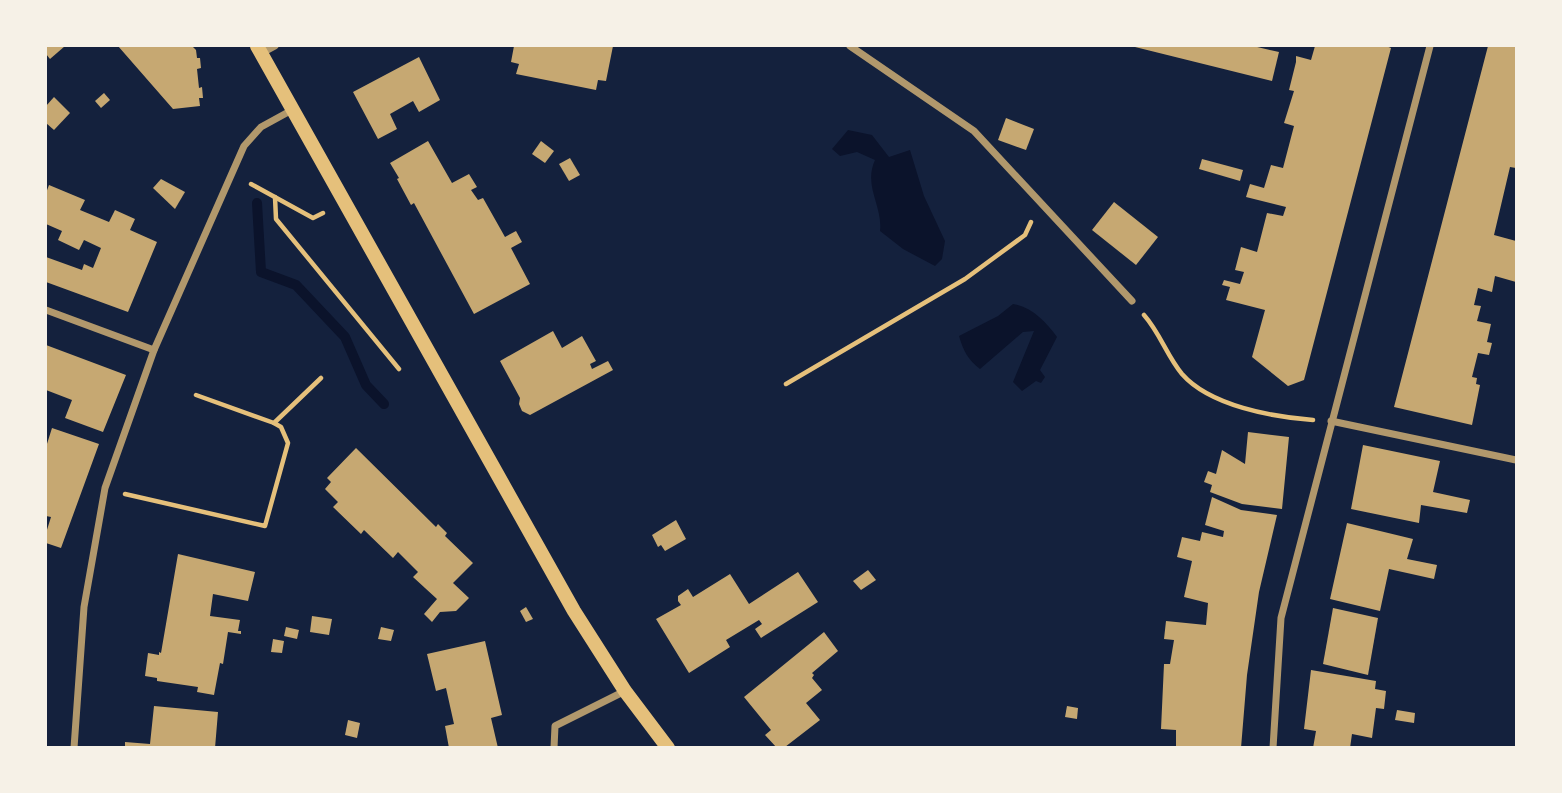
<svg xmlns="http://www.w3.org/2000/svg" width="1562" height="793" font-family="Mulish,sans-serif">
	<rect width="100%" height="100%" fill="#14213d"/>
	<g fill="#0b132b">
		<path d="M848,130L872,135L889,157L910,150L924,196L945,241L942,259L935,266L903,249L880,231C883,206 863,186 875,160L857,152L840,156L832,149Z"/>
		<path d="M1013,304C1032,307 1046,322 1057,337L1040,370L1045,377L1041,383L1036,381L1022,391L1013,382L1034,331L1023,332L980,369C968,360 963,350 959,336L998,316Z"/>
	</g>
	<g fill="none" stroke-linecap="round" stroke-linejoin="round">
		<polyline stroke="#0b132b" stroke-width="10" points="257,203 261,272 296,285 345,337 366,385 384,404"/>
	</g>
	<g fill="#c6a872">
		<polygon points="46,46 65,46 50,59 46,54"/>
		<polygon points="118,46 192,46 196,50 197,58 200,58 201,68 197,69 199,88 202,87 203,98 199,98 200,106 173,109"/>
		<polygon points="514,46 613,46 606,81 598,80 596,90 516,74 519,64 511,62"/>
		<polygon points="1131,46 1253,46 1279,52 1272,81"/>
		<polygon points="1315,46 1386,46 1391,48 1304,380 1288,386 1252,357 1265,310 1226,300 1230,287 1222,285 1224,280 1240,284 1244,272 1235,270 1241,247 1257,252 1267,213 1283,216 1286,207 1246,197 1250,184 1264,188 1271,165 1283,168 1294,126 1284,123 1294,91 1289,90 1296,62 1296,56 1311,60"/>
		<polygon points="1488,46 1516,46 1516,168 1510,167 1494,235 1516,241 1516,282 1495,276 1492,292 1478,288 1474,305 1481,306 1477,321 1491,324 1487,342 1492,343 1489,355 1478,353 1472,377 1477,378 1476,384 1480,385 1472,425 1394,407"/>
		<polygon points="419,57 440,100 419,112 413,101 390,114 397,129 378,139 353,92"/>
		<polygon points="104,93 110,100 101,108 95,101"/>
		<polygon points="54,97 70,113 54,130 46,123 46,106"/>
		<polygon points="1006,118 1034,129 1026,150 998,140"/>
		<polygon points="428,141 452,183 469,174 477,187 471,190 478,200 483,198 505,237 516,231 522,242 511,248 530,284 474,314 414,203 411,205 397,179 399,178 390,163"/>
		<polygon points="541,141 554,151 545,163 532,154"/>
		<polygon points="570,158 580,175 569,181 559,164"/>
		<polygon points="1202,159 1243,170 1240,181 1199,169"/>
		<polygon points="161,179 185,192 175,209 153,188"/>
		<polygon points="49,185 85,200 80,210 109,222 115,210 135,219 130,230 157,242 128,312 46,282 46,257 82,270 84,264 93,268 101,248 84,240 79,250 58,240 62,231 46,224 46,193"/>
		<polygon points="1114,202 1158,237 1136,265 1092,230"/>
		<polygon points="553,331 562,348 582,336 596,361 590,364 592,369 608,361 613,370 530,415 522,411 519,404 520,398 500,361"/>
		<polygon points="46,345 126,375 103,432 65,418 72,400 46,390"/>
		<polygon points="52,428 99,444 61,548 46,543 46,533 51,517 46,516 46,447"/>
		<polygon points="1248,432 1289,437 1282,509 1242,504 1210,492 1212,485 1204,482 1208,471 1216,474 1222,450 1245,464"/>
		<polygon points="1363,445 1440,461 1433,492 1470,500 1467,513 1421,505 1419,523 1351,509"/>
		<polygon points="356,448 436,527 438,524 447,533 445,536 473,563 453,583 469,598 456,611 440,612 432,622 424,614 437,599 413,577 418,572 398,552 393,558 364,530 361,534 333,507 338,502 325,489 331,482 327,478"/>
		<polygon points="1212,497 1241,510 1277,515 1259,592 1247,675 1241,748 1176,748 1176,730 1161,729 1164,664 1170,664 1174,640 1164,639 1166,621 1206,625 1208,603 1184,597 1192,561 1177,557 1182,537 1200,541 1202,532 1223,537 1224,531 1205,525"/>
		<polygon points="676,520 686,539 665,551 661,545 658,547 652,535"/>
		<polygon points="1347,523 1413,539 1407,559 1437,565 1434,579 1389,569 1380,611 1330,599"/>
		<polygon points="178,554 255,572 248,601 213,594 210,616 240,620 238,631 241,631 241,634 228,632 223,664 220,663 214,695 197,692 198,687 157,681 157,678 145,676 148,653 159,655 159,652 161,653"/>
		<polygon points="868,570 876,580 861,590 853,581"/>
		<polygon points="798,572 818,602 761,638 755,629 762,624 759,620 726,640 730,647 689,673 656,619 681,605 678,601 678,596 688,589 693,597 730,574 749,604"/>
		<polygon points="526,607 533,619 526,622 520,611"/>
		<polygon points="1333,608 1378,618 1368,675 1323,664"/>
		<polygon points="312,616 332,619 329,635 310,632"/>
		<polygon points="286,627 299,630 297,639 284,636"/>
		<polygon points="381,627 394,630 391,641 378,639"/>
		<polygon points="824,632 838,651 812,673 814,675 812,678 822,690 806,703 820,720 785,747 777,748 765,735 771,730 744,697"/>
		<polygon points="273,639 284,641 282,653 271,652"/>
		<polygon points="485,641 502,715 491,718 498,748 449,748 445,726 454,724 446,688 436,691 427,654"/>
		<polygon points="1311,670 1376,681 1375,689 1386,691 1384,709 1376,708 1372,738 1352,734 1350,748 1313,748 1316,731 1304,729"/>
		<polygon points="154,706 218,712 215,748 125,748 125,742 150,744"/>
		<polygon points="1067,706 1078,708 1077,719 1065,717"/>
		<polygon points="1397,710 1415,713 1414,723 1395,720"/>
		<polygon points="348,720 360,723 357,738 345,735"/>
	</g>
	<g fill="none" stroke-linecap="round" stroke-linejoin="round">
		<g stroke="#e5c07b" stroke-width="4.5">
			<polyline points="251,184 313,218 323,213"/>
			<polyline points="275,197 276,219 399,369"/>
			<path d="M1144,315C1160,333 1167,356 1182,374C1210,406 1273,417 1313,420"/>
			<polyline points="786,384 965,279 1025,235 1031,222"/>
			<polyline points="196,395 274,423 321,378"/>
			<polyline points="125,494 265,526 288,443 281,427 274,423"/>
		</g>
		<g stroke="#b1986c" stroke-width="7">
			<polyline points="850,46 974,131 1132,301"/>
			<polyline points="262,53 275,46"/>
			<polyline points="46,310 154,350"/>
			<polyline points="1331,421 1516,460"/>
			<polyline points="74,748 84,607 105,488 154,350 244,146 261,127 292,110"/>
			<polyline points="554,748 555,726 625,691"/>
			<polyline points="1273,748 1281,618 1430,46"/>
		</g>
		<polyline stroke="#e5c07b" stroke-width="14" points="257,46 574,611 625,691 668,748"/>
	</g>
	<rect width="1562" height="793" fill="none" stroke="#f6f1e7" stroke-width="94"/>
</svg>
